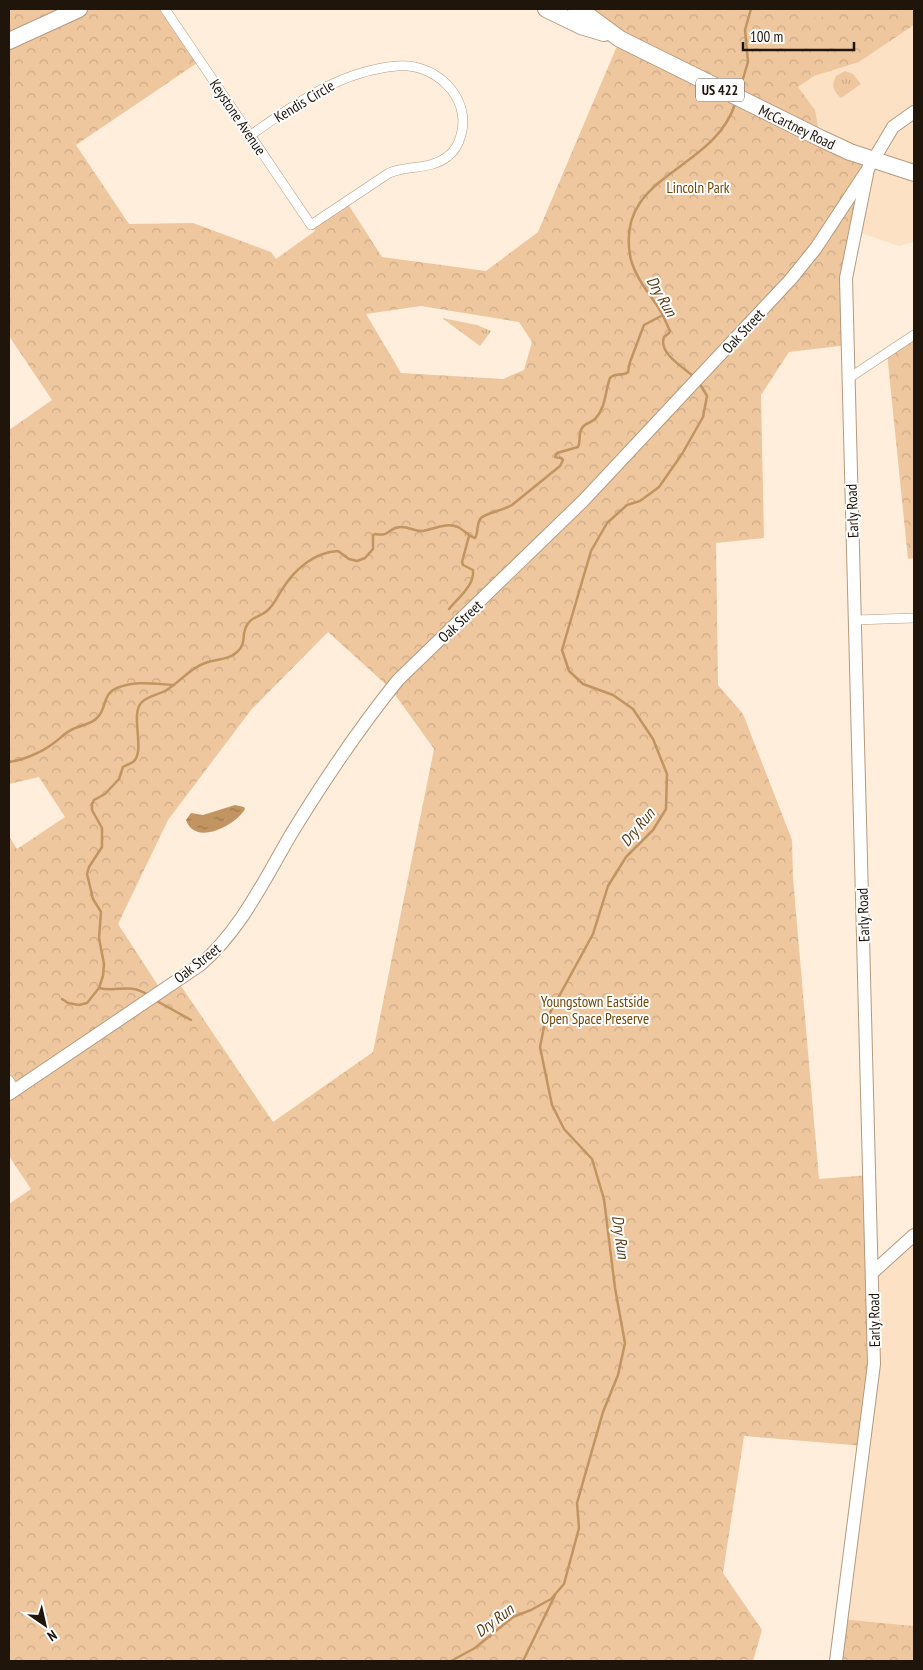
<svg xmlns="http://www.w3.org/2000/svg" width="923" height="1670" font-family="'PT Sans Narrow',sans-serif">
	<defs>
		<pattern id="grass-tufts" width="24" height="20" patternUnits="userSpaceOnUse" patternTransform="scale(1.25)"><rect width="24" height="20" fill="#eec79e"/><path d="M3 7l-1-3M5 7V3M7 7l1-3M15 17l-1-3M17 17v-4M19 17l1-3" fill="none" stroke="#ccaa87"/></pattern>
		<pattern id="forest-crowns" width="20" height="18" patternUnits="userSpaceOnUse" patternTransform="scale(1.25)"><rect width="20" height="18" fill="#eec79e"/><path d="M2 6a3 3 0 1 1 6 0M12 15a3 3 0 1 1 6 0" fill="none" stroke="#ccaa87"/></pattern>
		<pattern id="water-ripples" width="26" height="14" patternUnits="userSpaceOnUse" patternTransform="scale(1.25)"><rect width="26" height="14" fill="#c19461"/><path d="M2 4q2-2 4 0t4 0M15 11q2-2 4 0t4 0" fill="none" stroke="#9c784e"/></pattern>
	</defs>
	<rect width="100%" height="100%" fill="#ffeedc"/>
	<g fill="#fce1c4">
		<polygon points="914,25 914,242 899,246 855,231 798,87 814,76 859,62"/>
		<polygon points="914,1235 914,1626 841,1619 874,1376 872,1273"/>
	</g>
	<g fill="url(#grass-tufts)">
		<path d="M845,71L853,74L861,84L841,98C833,91 831,85 836,76Z"/>
		<polygon points="442,318 477,325 491,331 480,346"/>
	</g>
	<g fill="url(#forest-crowns)" fill-rule="evenodd">
		<path d="M9,9H54L59,17L79,9H165L200,61L76,145L129,224L193,223L271,252L276,259L315,231L311,225L346,201L382,257L486,271L538,232L620,39L576,9H914V25L859,62L814,76L798,87L815,110L820,138L872,160L848,263V345L789,352L761,395L764,538L716,543L718,685L743,714L792,840L793,878L819,1179L870,1175L874,1344L864,1446L744,1436L723,1573L762,1630L753,1661H9V1204L31,1189L9,1156V836L17,849L65,817L39,777L9,784V430L52,400L9,336ZM421,306L519,322L532,342L524,370L503,379L401,373L366,314ZM328,632L391,689L434,749L373,1052L273,1122L177,980L161,990L118,924L168,820L251,710Z"/>
		<polygon points="914,335 914,558 908,559 887,353"/>
		<polygon points="841,1619 914,1626 914,1661 836,1661"/>
	</g>
	<polygon fill="#eec79e" points="811,9 836,9 836,11 816,20"/>
	<path fill="url(#water-ripples)" d="M235,805L244,807L245,809C236,825 195,847 186,820L191,813L203,815Z"/>
	<g fill="none" stroke-linecap="round" stroke-linejoin="round">
		<g stroke="#c19461" stroke-width="2.5">
			<polyline points="739,92 748,62 745,30 751,9"/>
			<path d="M693,376C683,367 658,353 664,337L669,333L670,331C666,323 663,314 658,307C648,292 636,278 631,260C612,174 713,173 735,104"/>
			<path d="M449,609C458,598 475,585 473,570L463,565L462,562L469,536"/>
			<path d="M9,762C23,760 40,753 51,745C59,740 64,733 73,729C81,725 90,725 97,718C107,709 102,694 117,688C136,680 154,684 174,685"/>
			<path d="M99,988C119,993 128,982 148,995"/>
			<path d="M62,999L68,1003L79,1005L87,1003L99,988L103,976L104,964L99,938L101,912L93,899L87,874L89,867L102,847V828L92,810V804L94,800L105,794L119,779L123,767C126,765 130,764 133,762C146,752 130,716 141,703C147,696 157,695 165,691C179,683 190,668 205,663C216,659 229,660 237,652C247,644 241,634 247,625C252,616 261,617 268,610C275,604 278,595 283,588C295,569 315,552 338,551L349,559L357,561L365,558L373,549V535L375,534C391,537 387,528 400,527C408,526 415,532 423,531C434,529 447,522 458,527C464,530 468,536 475,538C479,532 476,523 481,518C486,513 504,510 512,505L560,466L563,460L561,458L555,457L557,453L578,447C581,441 578,434 582,428C585,423 591,423 595,419C606,408 605,391 610,378C616,372 622,377 628,372L630,362L644,325L663,315"/>
			<polyline points="155,1000 191,1020"/>
			<polyline points="451,1661 475,1648 513,1617 531,1610 551,1599 564,1584 579,1528 577,1503 603,1412 618,1375 625,1343 615,1288 604,1199 592,1159 564,1129 552,1105 540,1047 545,1022 593,934 608,886 626,857 653,830 666,809 667,774 653,739 633,709 613,695 583,684 569,671 562,650 591,551 607,523 627,505 640,501 659,487 682,454 703,417 707,396 700,384"/>
			<polyline points="523,1661 555,1595"/>
		</g>
		<g stroke="#b49a7e" stroke-width="10">
			<g id="street">
				<path d="M165,9L311,225L389,173C408,165 430,170 447,157C454,152 459,143 461,135C472,97 434,62 397,66C340,71 296,103 251,135"/>
				<polyline points="849,378 914,335"/>
				<polyline points="855,620 914,618"/>
				<polyline points="9,1080 15,1090"/>
			</g>
		</g>
		<g stroke="#b49a7e" stroke-width="14">
			<g id="secondary">
				<path d="M9,1094L200,965C242,929 265,878 293,831C325,779 360,727 398,680L584,500L791,279L816,248L868,169L893,127L914,112"/>
				<polyline points="872,1273 914,1235"/>
				<polyline points="836,1661 874,1364 846,278 868,169"/>
			</g>
		</g>
		<g stroke="#b49a7e" stroke-width="18">
			<g id="highway">
				<polyline points="546,9 581,26 604,33"/>
				<polyline points="576,9 586,14 620,39 820,138 850,152 914,173"/>
				<polyline points="9,41 79,9"/>
			</g>
		</g>
		<use href="#street" stroke="#fff" stroke-width="9"/>
		<use href="#secondary" stroke="#fff" stroke-width="12"/>
		<use href="#highway" stroke="#fff" stroke-width="16"/>
	</g>
	<g text-anchor="middle" dominant-baseline="central" stroke-width="4" stroke-linejoin="round" paint-order="stroke">
		<rect fill="#fefefe" stroke="#625b54" stroke-width="1" x="696" y="78.5" width="48" height="23" rx="4"/>
		<g font-size="14" font-weight="bold" fill="#1f150b">
			<text x="720" y="90">US 422</text>
		</g>
		<g font-size="15" fill="#1f150b" stroke="#fefefe">
			<text transform="translate(304 101) rotate(-31)">Kendis Circle</text>
			<text transform="translate(238 117) rotate(56)">Keystone Avenue</text>
			<text transform="translate(797 127) rotate(26)">McCartney Road</text>
			<text transform="translate(743 331) rotate(-47)">Oak Street</text>
			<text transform="translate(852 511) rotate(-92)">Early Road</text>
			<text transform="translate(460 621) rotate(-43)">Oak Street</text>
			<text transform="translate(863 915) rotate(-92)">Early Road</text>
			<text transform="translate(197 963) rotate(-38)">Oak Street</text>
			<text transform="translate(874 1320) rotate(-91)">Early Road</text>
		</g>
		<g font-size="15" fill="#724604" stroke="#fefefe">
			<text x="698" y="187">Lincoln Park</text>
			<text x="595" y="1001">Youngstown Eastside<tspan x="595" dy="17">Open Space Preserve</tspan></text>
		</g>
		<g font-size="16" font-style="italic" fill="#5d3d16" stroke="#fefefe">
			<text transform="translate(662 296) rotate(60)">Dry Run</text>
			<text transform="translate(637 827) rotate(-50)">Dry Run</text>
			<text transform="translate(621 1237) rotate(82)">Dry Run</text>
			<text transform="translate(494 1620) rotate(-37)">Dry Run</text>
		</g>
	</g>
	<rect width="923" height="1670" fill="none" stroke="#1f150b" stroke-width="20"/>
	<g transform="translate(45 1625) rotate(146)" stroke="#fefefe" stroke-width="4" paint-order="stroke">
	<path d="M0-4L9 19L0 12L-9 19Z" fill="#1f150b"/>
	<text y="-8" font-size="14" font-weight="bold" text-anchor="middle" fill="#1f150b">N</text>
	</g>
	<path d="M743 42v8h111v-8" fill="none" stroke="#1f150b" stroke-width="2.5"/>
	<text x="750" y="42" font-size="15" fill="#1f150b" stroke="#fefefe" stroke-width="4" paint-order="stroke">100 m</text>
</svg>
